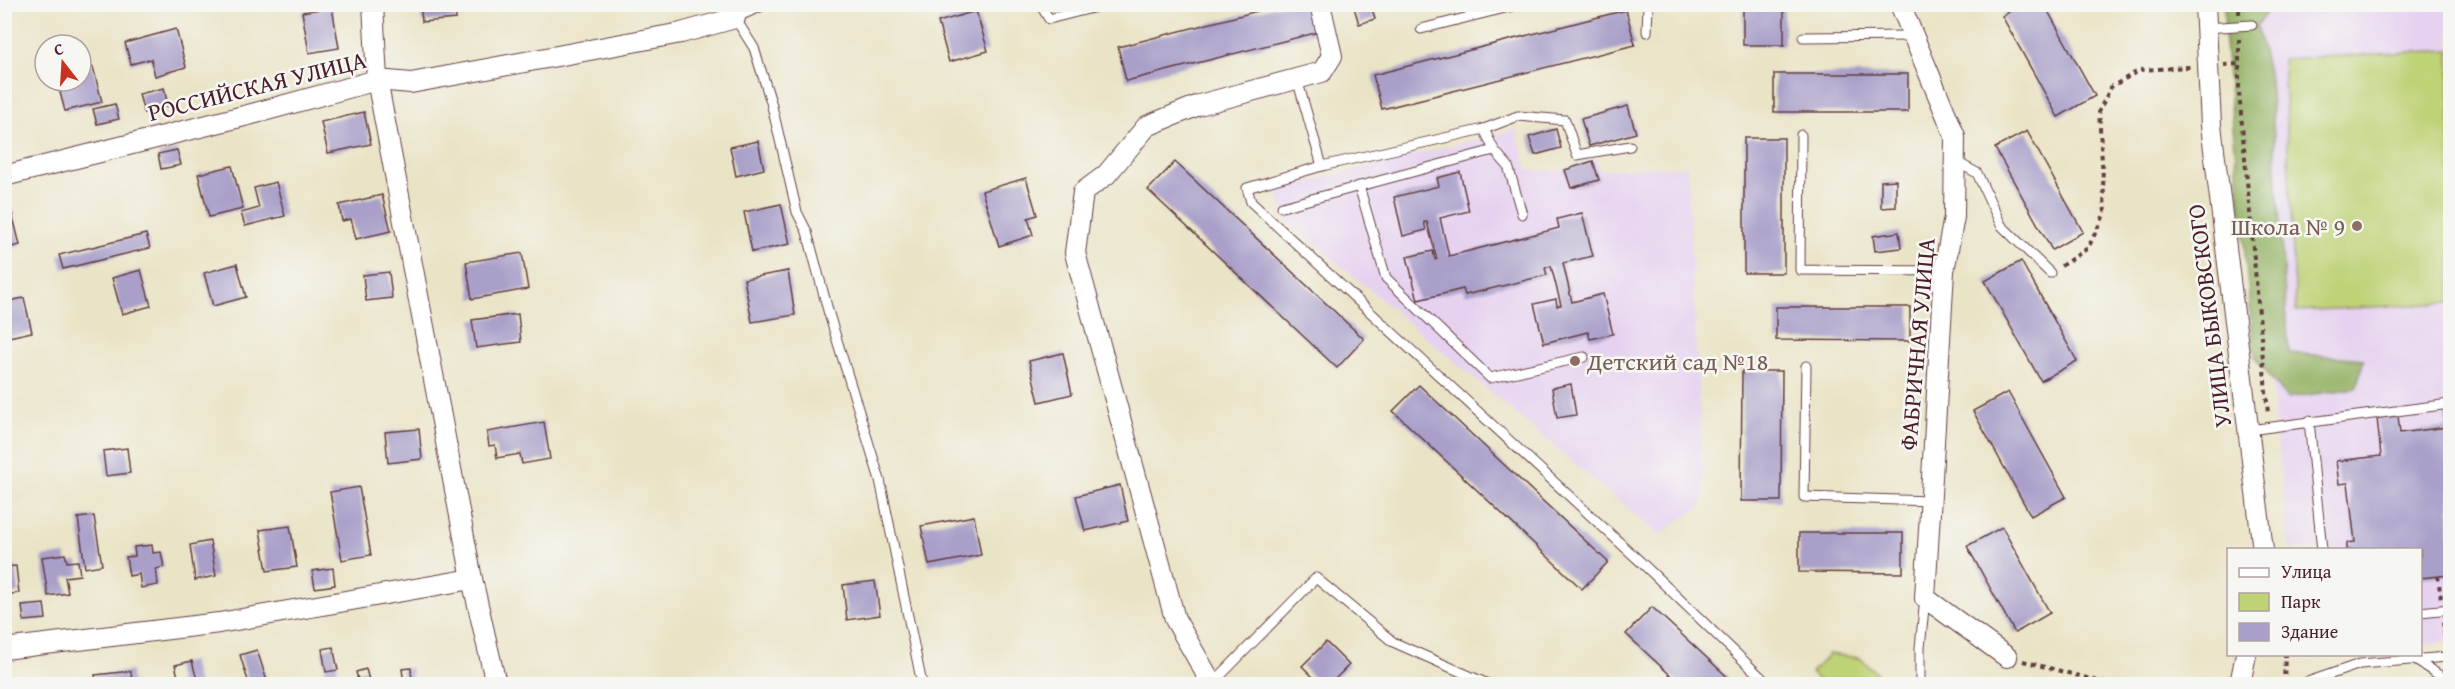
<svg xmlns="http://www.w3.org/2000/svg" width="2455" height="689" font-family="'Gentium Book Plus',serif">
	<rect width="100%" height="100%" fill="#f6f6f2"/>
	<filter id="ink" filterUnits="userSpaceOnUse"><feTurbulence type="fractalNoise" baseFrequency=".0167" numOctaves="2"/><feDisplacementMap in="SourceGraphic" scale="12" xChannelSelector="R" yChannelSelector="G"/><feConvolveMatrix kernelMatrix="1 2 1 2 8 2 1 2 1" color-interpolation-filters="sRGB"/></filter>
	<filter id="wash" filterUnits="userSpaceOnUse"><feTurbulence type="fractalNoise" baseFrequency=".008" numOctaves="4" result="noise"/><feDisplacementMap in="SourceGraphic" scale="24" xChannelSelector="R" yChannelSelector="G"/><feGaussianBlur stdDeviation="1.35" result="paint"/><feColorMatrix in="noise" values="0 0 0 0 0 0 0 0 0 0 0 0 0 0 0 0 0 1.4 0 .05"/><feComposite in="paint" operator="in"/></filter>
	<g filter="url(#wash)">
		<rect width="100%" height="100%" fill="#eae4c7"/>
		<g fill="#e6d2f0">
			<polygon points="2251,5 2450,5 2450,641 2421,644 2420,550 2290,549 2275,426"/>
			<polygon points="1516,129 1528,171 1562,171 1596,159 1600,170 1687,166 1704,504 1659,535 1285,218 1277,190"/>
		</g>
		<g fill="#bed276" stroke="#847850" stroke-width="1.5">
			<polygon points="2450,50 2450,303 2296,311 2283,59"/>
			<polygon points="1829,654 1860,658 1882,678 1875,684 1823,684 1811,673"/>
		</g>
		<polygon fill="#96b467" stroke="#706a49" stroke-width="1.5" points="2224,5 2271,5 2257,26 2270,80 2289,353 2364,359 2356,388 2287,398 2255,358 2225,43"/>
		<g id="blocks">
			<g fill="#a99fc9">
				<polygon points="420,4 455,4 456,19 422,22"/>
				<polygon points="1285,4 1312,4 1319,32 1126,81 1118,47"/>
				<polygon points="1353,4 1371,4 1375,19 1359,24"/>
				<rect x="1743" y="4" width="41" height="41"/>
				<polygon points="2022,4 2044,4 2095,96 2058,117 2002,16"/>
				<polygon points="332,7 339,48 309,53 302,12"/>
				<polygon points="1626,10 1635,45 1382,109 1373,75"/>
				<polygon points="976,11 988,51 949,62 938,22"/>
				<polygon points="176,29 186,67 155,76 151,59 131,64 125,43"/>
				<polygon points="93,67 102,102 65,111 57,81 81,81 81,70"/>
				<rect x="1774" y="74" width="134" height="38"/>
				<polygon points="164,88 168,106 144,113 139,94"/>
				<polygon points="115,104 119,119 97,124 93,109"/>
				<polygon points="1628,106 1636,133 1589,146 1581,119"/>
				<polygon points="364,112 371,144 328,153 321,122"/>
				<polygon points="1556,129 1561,148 1535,155 1529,137"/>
				<polygon points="2027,131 2083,232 2052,250 1995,148"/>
				<rect x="1744" y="138" width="40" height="135"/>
				<polygon points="758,141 764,169 736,176 730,147"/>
				<polygon points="177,150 181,165 161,169 158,154"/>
				<polygon points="1593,161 1599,180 1571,188 1565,170"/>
				<polygon points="1175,162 1364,339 1337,368 1148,190"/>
				<polygon points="232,166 243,209 209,217 198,174"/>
				<polygon points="1460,172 1469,211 1440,218 1449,256 1559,228 1557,219 1582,213 1593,256 1563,263 1572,302 1603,294 1613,334 1590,339 1588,332 1544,343 1534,304 1556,299 1557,306 1561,305 1551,266 1545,268 1547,275 1465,295 1463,289 1418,300 1407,257 1433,251 1435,260 1437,259 1427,222 1424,222 1426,230 1403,236 1394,197 1439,186 1437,178"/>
				<polygon points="1026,178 1037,215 1028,218 1033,235 999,246 982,191"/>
				<polygon points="1896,180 1896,207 1881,208 1881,181"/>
				<polygon points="276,182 285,216 245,226 241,213 259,208 254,188"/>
				<polygon points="382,195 391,231 356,239 351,219 342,221 339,205"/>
				<polygon points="781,204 790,244 752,252 744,212"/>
				<polygon points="12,213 20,245 4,249 4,215"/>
				<polygon points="1899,232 1901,248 1875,251 1873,236"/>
				<polygon points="146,234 150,248 63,269 59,255"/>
				<polygon points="522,253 528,289 472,299 466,262"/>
				<polygon points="2021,261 2077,361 2041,381 1985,281"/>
				<polygon points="237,264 246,297 213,306 204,273"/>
				<polygon points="141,270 151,306 122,314 112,278"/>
				<polygon points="788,271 795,315 752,322 744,279"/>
				<polygon points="389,272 392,298 366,301 363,275"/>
				<polygon points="24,298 32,332 4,338 4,302"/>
				<polygon points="1776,307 1910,307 1910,341 1776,340"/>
				<polygon points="518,314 521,342 476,348 472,320"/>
				<polygon points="1063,353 1072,394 1039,402 1029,361"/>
				<polygon points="1742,371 1782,371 1781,501 1741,501"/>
				<polygon points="1571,384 1576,415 1557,418 1552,388"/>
				<polygon points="1419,385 1608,562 1582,589 1393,411"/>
				<polygon points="2008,392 2066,497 2031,516 1973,411"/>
				<polygon points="2450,410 2450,575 2420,578 2420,550 2347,550 2347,543 2355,542 2348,483 2339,484 2336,461 2381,456 2377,418 2398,416 2400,433 2447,427 2445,411"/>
				<polygon points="544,422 550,459 522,464 520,454 497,458 495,445 489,446 487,432"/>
				<polygon points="419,429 422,459 388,463 385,432"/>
				<polygon points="127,448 130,473 106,476 103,451"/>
				<polygon points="1120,485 1128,521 1085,531 1076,496"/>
				<polygon points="359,487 371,555 342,560 330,492"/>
				<polygon points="94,516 102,565 85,568 78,518"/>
				<polygon points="974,516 981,555 929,565 921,526"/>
				<polygon points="290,526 297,567 267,571 260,530"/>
				<polygon points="2002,527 2050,613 2015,633 1967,546"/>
				<polygon points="1799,533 1903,533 1903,573 1799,572"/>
				<polygon points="210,541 216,576 195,580 190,545"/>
				<polygon points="152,545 153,553 161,552 164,567 156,569 158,585 141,588 139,574 129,576 126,557 135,556 134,547"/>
				<polygon points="65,554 67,562 78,561 80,575 65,577 68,593 48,596 42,557"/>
				<polygon points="16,566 19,593 4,595 4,567"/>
				<polygon points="333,568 335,585 315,588 312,571"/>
				<polygon points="875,581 880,615 847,620 843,585"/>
				<polygon points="44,604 46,619 24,621 22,606"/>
				<polygon points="1652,607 1735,684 1680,684 1626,634"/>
				<polygon points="1326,642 1349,665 1330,684 1320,684 1302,666"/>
				<polygon points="333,647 338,670 326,672 322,649"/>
				<polygon points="257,650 268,684 249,684 240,655"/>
				<polygon points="192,661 198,684 180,684 175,665"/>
				<polygon points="411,668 412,684 404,684 402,669"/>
				<polygon points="366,669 370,684 359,684 356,672"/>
				<polygon points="131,671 132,684 96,684 95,675"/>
			</g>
		</g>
	</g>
	<g filter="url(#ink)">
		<use href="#blocks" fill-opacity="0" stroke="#623d42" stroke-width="1.5"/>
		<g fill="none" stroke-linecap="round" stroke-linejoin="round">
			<g stroke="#623d42" stroke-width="11">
				<g id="lane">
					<polyline points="767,4 735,18 754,48 771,102 797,212 807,232 829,314 880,480 922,684"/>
					<polyline points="1040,4 1049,19 1108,4"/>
					<polyline points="2205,28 2252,25"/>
					<polyline points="1421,29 1521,4"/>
					<polyline points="1647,32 1648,4"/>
					<polyline points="1803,37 1913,36"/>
					<polyline points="1297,79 1322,166 1247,188 1251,202 1644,565 1768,684"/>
					<polyline points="1801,135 1800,270 1944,271"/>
					<polyline points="1494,150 1508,166 1522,214"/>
					<polyline points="1955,161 1977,173 2001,225 2050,273"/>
					<polyline points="1322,166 1484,129 1518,116 1565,120 1577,155 1630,146"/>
					<polyline points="1359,186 1386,278 1490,378 1584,357"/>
					<polyline points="1282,207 1494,150 1484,129"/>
					<polyline points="1806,366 1804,497 1931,501"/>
					<polyline points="2309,421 2322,550"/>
					<polyline points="2249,430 2450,404"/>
					<polyline points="2420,612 2450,609"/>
					<polyline points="2415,660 2450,682"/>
					<polyline points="1213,683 1316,578 1393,642 1488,684"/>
					<polyline points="1920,684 1920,648 1925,598"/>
					<polyline points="2302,684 2360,664 2447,657"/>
				</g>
			</g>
			<g stroke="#623d42" stroke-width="22">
				<g id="street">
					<polyline points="373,4 377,80 472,579 496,684"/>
					<polyline points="1900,4 1955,136 1954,217 1944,271 1925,598 2007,657"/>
					<polyline points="2205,4 2211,125 2263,550"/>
					<polyline points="4,176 252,114 377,80 411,83 681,33 735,18"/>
					<polyline points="4,649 219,623 472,579"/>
					<polyline points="1212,684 1175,619 1075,253 1083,192 1106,175 1147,126 1199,105 1322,72 1332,56 1320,4"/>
					<polyline points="2240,684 2246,654"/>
				</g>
			</g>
			<g stroke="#623d42" stroke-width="4" stroke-dasharray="4.5 4.5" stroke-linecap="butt">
				<polyline points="2239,14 2239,4"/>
				<polyline points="2239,39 2239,92 2268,414"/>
				<polyline points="2224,65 2239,64"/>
				<polyline points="2061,266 2088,248 2105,213 2099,111 2111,87 2140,70 2190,67"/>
				<polyline points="2438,576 2441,599"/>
				<polyline points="2443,622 2446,644"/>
				<polyline points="2023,661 2109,684"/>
				<polyline points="2284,684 2285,654"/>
			</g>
			<use href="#lane" stroke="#fff" stroke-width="9"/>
			<use href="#street" stroke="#fff" stroke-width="20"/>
		</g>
	</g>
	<g fill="#8d6e63" stroke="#f6f6f2" stroke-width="2">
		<circle cx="2357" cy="226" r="6"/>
		<circle cx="1575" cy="361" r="6"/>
	</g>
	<g text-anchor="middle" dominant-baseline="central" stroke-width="5" stroke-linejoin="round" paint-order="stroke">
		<g font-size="24" fill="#4a1f2b" stroke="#f6f6f2">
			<text transform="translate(257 86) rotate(-14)">РОССИЙСКАЯ УЛИЦА</text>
			<text transform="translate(2209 316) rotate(-97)">УЛИЦА БЫКОВСКОГО</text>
			<text transform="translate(1917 344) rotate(-85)">ФАБРИЧНАЯ УЛИЦА</text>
		</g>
		<g font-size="24" fill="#785e54" stroke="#f6f6f2" text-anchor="end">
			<text x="2345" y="226">Школа № 9</text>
			<text x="1587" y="361" text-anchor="start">Детский сад №18</text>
		</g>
	</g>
	<rect width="2455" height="689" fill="none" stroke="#f6f6f2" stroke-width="24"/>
	<rect x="2227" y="548" width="195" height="108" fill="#f6f6f2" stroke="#b1a0a2" stroke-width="1.5"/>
	<rect x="2239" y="568" width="30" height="9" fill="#ffffff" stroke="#b1a0a2" stroke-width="1.5"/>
	<text x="2281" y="578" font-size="18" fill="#4a1f2b">Улица</text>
	<rect x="2239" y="593" width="30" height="18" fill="#bed276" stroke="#b1a0a2" stroke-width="1.5"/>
	<text x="2281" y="608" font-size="18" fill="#4a1f2b">Парк</text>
	<rect x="2239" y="623" width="30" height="18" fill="#a99fc9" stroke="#b1a0a2" stroke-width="1.5"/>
	<text x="2281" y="638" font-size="18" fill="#4a1f2b">Здание</text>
	<g transform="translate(63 63) rotate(343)"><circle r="28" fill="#f6f6f2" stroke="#b1a0a2" stroke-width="1.5"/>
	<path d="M0-4.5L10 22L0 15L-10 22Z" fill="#c8321e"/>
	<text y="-9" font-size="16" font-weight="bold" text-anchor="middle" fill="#4a1f2b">С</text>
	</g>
</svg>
